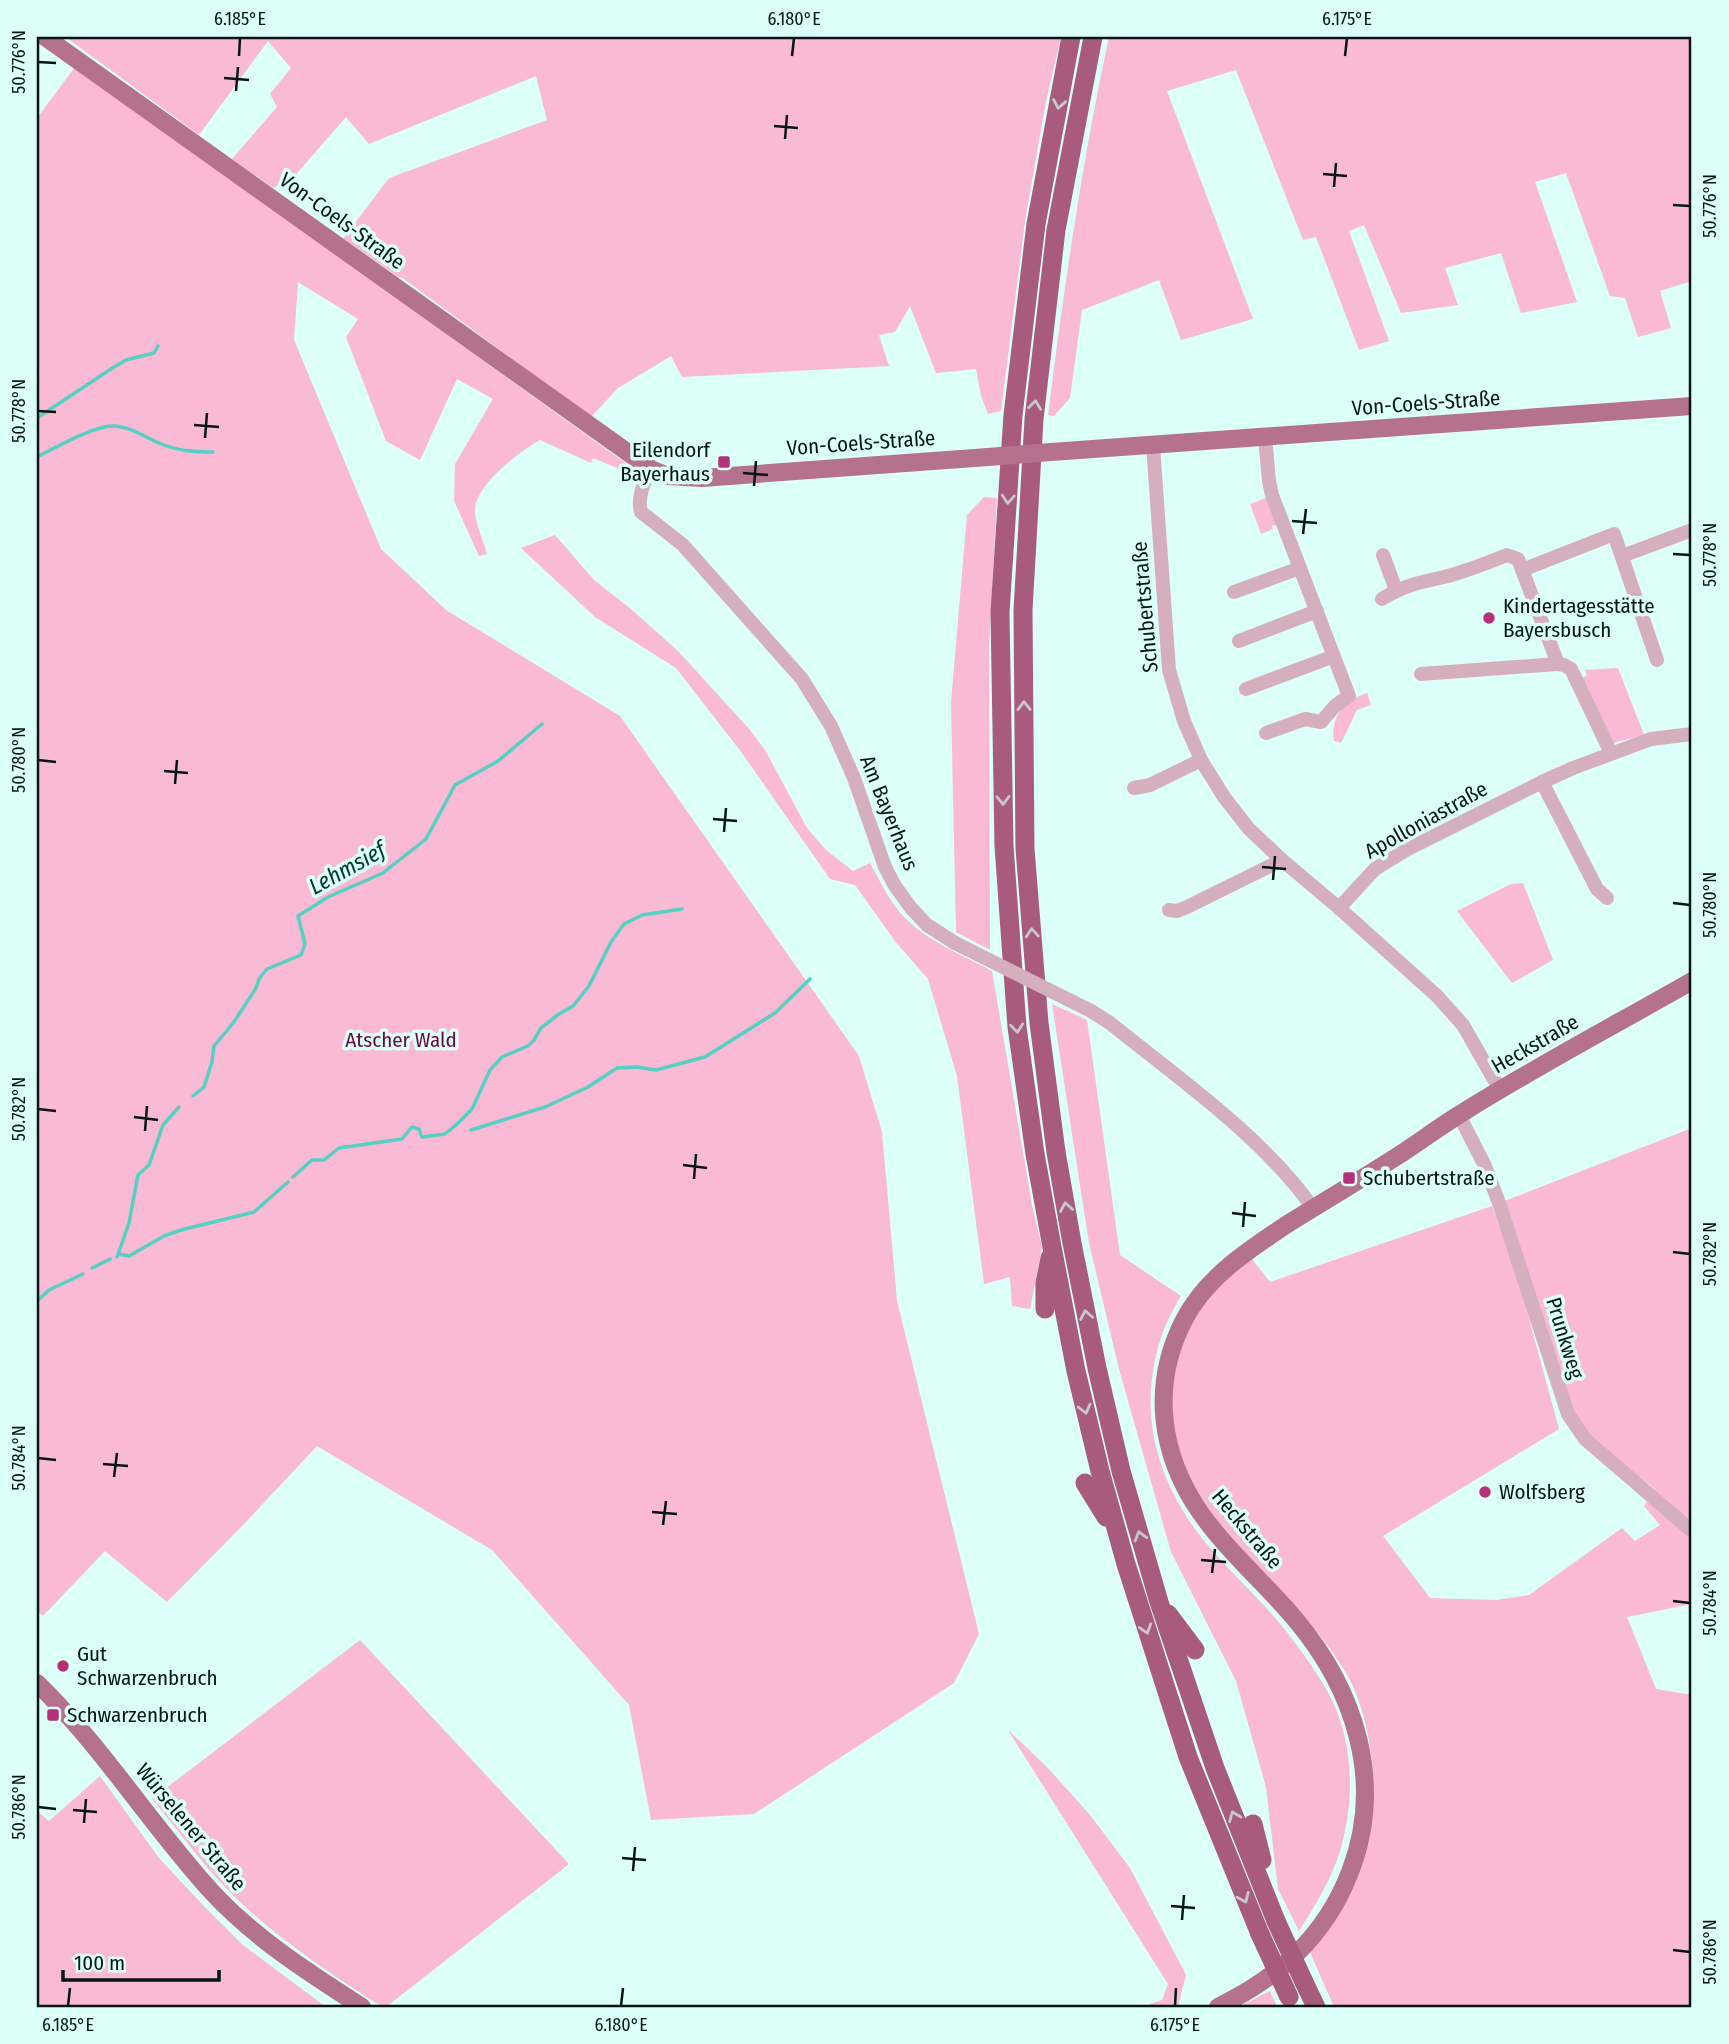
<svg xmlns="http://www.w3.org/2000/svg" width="1729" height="2044" font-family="'Fira Sans Condensed',sans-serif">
	<rect width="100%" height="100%" fill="#dcfffa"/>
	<g fill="#fab9d4">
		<polygon points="68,37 1061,37 1046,101 1025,221 1001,411 988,414 981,396 976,369 936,373 910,306 895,332 879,335 889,366 682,377 671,356 618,388 591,417 404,279 397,276 353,245 343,239 389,178 547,120 536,76 369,144 346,117 291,180 273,188 232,159 277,107 270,94 291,68 268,41 199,135 67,38"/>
		<path d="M1109,37H1692V281L1660,291L1671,328L1638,337L1625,298L1610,296L1566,173L1535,182L1577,302L1521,313L1501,253L1445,268L1458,305L1401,313L1364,225L1349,231L1389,341L1359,350L1316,237L1303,240L1236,70L1167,91L1253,319L1181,340L1159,280L1082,310L1070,398L1054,416L1048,415C1064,288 1082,162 1109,37Z"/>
		<path d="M75,67L631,467L622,470L593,458L591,463L540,440C520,451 474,486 475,511C475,523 484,542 487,554L479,556L454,501L455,464L493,399L457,379L420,460L386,441L346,337L358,319L298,282L294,340L381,549L446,610L620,716L859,1056L882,1132L897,1301L979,1634L954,1683L754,1814L651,1820L629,1705L492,1550L317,1446L244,1524L167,1602L105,1551L43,1616L37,1611V118Z"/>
		<polygon points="984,497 997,498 989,645 990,950 956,932 951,702 967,515"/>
		<polygon points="1269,497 1279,524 1272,526 1273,529 1261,534 1250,504"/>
		<path d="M555,535L594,580L631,609L678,651L750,730L765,750L807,828L826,850L853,871L870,863C880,881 890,903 905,918C929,942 962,955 992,971L1032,1205L1042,1247L1030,1309L1012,1306L1010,1277L984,1284L957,1076L928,979L895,941L855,885L830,879L742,753L676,668L595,617L521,548Z"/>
		<polygon points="1618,668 1644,735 1613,743 1580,678 1587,676 1585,670"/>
		<path d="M1367,693L1371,705L1357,710L1341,743L1334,741C1330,716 1346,700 1367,693Z"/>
		<polygon points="1523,883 1553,960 1512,983 1457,911 1511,884"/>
		<path d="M1052,1004L1087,1020L1120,1255L1181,1296C1162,1327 1154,1353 1151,1390C1147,1449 1172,1504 1211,1549C1235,1577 1263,1602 1286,1631C1299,1648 1314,1668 1325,1687C1354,1736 1356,1798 1340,1851C1331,1880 1315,1906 1299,1931L1278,1889L1266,1787L1236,1681L1171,1552L1119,1369L1089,1243Z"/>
		<path d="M1692,1128V1604L1627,1617L1656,1689L1692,1695L1690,1723H1692V2007H1334L1309,1950C1333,1908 1365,1866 1372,1817C1378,1775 1368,1710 1346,1673C1289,1576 1166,1516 1172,1389C1174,1331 1209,1292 1251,1258L1270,1282L1492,1206L1519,1282L1559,1429L1383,1536L1430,1598L1496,1600L1529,1595L1622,1528L1635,1541L1660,1525L1644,1506L1655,1489L1587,1435L1576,1417L1502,1202Z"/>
		<path d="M360,1640L569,1864L386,2007H382C325,1970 267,1932 220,1882C196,1856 175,1826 152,1799Z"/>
		<polygon points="1008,1730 1048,1768 1090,1815 1130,1868 1186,1975 1178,2007 1141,2007 1162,2000 1168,1984"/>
		<polygon points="100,1776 159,1858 201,1903 243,1945 326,2007 37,2007 37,1811 49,1821"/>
		<polygon points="1270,1991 1277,2007 1238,2007"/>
	</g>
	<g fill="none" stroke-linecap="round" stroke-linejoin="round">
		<g stroke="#56d0c3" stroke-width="3.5">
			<polyline points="37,418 114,367 126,360 154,353 158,346"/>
			<path d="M37,457C55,448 93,426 113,426C129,426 145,437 159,443C177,451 195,452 213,452"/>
			<polyline points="193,1096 204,1087 212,1062 214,1046 234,1022 256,988 259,979 267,969 301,955 305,944 298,916 328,897 383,873 426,839 455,785 498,761 542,724"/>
			<polyline points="471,1130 545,1107 588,1087 617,1068 637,1067 656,1070 705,1057 775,1013 810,979"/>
			<polyline points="293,1177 312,1160 324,1160 339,1148 402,1139 412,1127 419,1129 422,1137 445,1134 456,1125 472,1109 490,1070 502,1057 528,1046 534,1040 541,1028 559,1014 573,1006 589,986 611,942 624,924 642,915 682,909"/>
			<polyline points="119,1254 129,1256 164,1236 181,1230 254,1212 288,1182"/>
			<polyline points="117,1257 129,1223 138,1175 149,1165 163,1125 179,1107"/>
			<polyline points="92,1268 110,1259"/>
			<polyline points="37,1301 49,1290 83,1274"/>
		</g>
		<g stroke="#d6afbf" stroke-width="14">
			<polyline points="1265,437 1269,481 1272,495 1349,696 1335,706 1321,722 1305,719 1266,733"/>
			<polyline points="1153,445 1169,670 1184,721 1201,760 1224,797 1249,829 1282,860 1339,908 1437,996 1463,1025 1500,1090"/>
			<path d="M651,469C644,482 637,497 641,512L683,545L802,679L831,726L854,778L885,867L895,886L911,908L927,925L955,943"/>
			<polyline points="1383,555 1396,590"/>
			<polyline points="1622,556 1692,530"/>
			<polyline points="1522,570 1614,534 1657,660"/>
			<polyline points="1234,592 1300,568"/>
			<path d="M1382,599C1402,586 1421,582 1444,577C1465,572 1487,563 1507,555L1518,559L1558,664L1564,665L1571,669L1611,753"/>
			<polyline points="1239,641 1317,611"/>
			<polyline points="1421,674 1558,664"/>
			<polyline points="1246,689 1334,656"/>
			<polyline points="1542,782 1597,889 1607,898"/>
			<polyline points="1134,788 1150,785 1201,760"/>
			<polyline points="1339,908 1375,869 1406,850 1542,782 1573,768 1651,739 1692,734"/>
			<polyline points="1169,910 1177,911 1187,907 1282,860"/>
			<path d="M1091,1011L1110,1023C1178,1078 1262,1136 1313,1208"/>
			<polyline points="1459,1115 1485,1166 1499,1203 1568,1414 1585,1439 1692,1531"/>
		</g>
		<g stroke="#b57290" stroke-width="18">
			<polyline points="45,37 651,469 668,476 702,478 988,457"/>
			<polyline points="1051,452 1692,406"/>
			<path d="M37,1683C102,1746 150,1824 211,1891C254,1938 309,1973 362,2007"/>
			<path d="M1218,2007C1279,1977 1325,1937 1350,1872C1385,1782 1355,1690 1295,1619C1265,1583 1227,1551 1200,1512C1160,1454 1151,1386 1183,1322C1205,1278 1247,1251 1286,1225C1323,1202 1360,1180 1396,1157C1418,1143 1439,1127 1462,1113C1537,1066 1615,1025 1692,981"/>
		</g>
		<g stroke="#a85b7f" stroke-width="19">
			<polyline points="1071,37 1036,224 1013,415 1000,612 1004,846 1017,1027 1035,1154 1052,1247 1076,1371 1100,1471 1126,1564 1188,1757 1260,1934"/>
			<polyline points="1093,37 1056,230 1034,419 1023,610 1025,849 1039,1023 1056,1152 1072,1243 1097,1368 1121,1471 1159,1602 1215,1768 1276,1921"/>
			<polyline points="1045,1309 1045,1283 1050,1258"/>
			<polyline points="1085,1483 1106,1517"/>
			<polyline points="1168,1614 1195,1650"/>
			<polyline points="1253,1824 1262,1860"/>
			<polyline points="1304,1982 1316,2007"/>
		</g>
		<polyline stroke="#d6afbf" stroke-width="14" points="955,943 1091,1011"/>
		<polyline stroke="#b57290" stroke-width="18" points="988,457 1051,452"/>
		<g stroke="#a85b7f" stroke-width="19">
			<polyline points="1276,1921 1304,1982"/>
			<polyline points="1260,1934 1289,1997"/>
		</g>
	</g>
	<defs><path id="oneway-chevron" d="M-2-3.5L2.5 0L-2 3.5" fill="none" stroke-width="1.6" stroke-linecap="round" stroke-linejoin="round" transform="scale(1.75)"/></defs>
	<g stroke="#cac6cf">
		<use href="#oneway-chevron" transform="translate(1059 104) rotate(100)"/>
		<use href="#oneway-chevron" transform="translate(1035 405) rotate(-83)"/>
		<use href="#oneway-chevron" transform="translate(1008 499) rotate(94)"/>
		<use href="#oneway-chevron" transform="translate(1024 706) rotate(-91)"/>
		<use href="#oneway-chevron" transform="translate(1003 800) rotate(89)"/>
		<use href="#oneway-chevron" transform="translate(1032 933) rotate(-94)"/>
		<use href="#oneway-chevron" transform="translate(1017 1028) rotate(84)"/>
		<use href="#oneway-chevron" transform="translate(1066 1207) rotate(-100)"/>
		<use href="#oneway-chevron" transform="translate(1086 1315) rotate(-101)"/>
		<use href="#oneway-chevron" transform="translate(1085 1409) rotate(76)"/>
		<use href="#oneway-chevron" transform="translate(1140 1536) rotate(-106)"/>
		<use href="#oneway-chevron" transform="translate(1146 1629) rotate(73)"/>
		<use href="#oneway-chevron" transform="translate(1234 1816) rotate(-112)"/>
		<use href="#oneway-chevron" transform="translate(1244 1898) rotate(67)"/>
	</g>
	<path fill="none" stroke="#061614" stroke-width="2.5" d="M239,56L240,38M792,56L794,38M1345,56L1347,38M38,62L56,63M224,78L249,80M236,91L238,67M774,126L798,128M785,139L787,115M1323,174L1347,176M1334,187L1336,163M1673,205L1690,206M38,411L56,412M194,425L219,427M205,438L207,413M743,473L768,475M754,486L756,461M1292,521L1317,523M1303,534L1306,509M1673,554L1690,555M38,760L56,762M164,771L188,773M175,784L177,760M713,819L737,821M724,832L726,808M1262,867L1286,869M1273,880L1275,856M1673,903L1690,905M38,1109L56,1111M134,1117L158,1120M145,1131L147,1106M683,1165L707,1168M694,1179L696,1154M1232,1213L1256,1216M1243,1227L1245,1202M1673,1252L1690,1254M38,1458L56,1460M103,1464L128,1466M114,1477L117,1453M652,1512L677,1514M663,1525L666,1501M1201,1560L1226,1562M1212,1573L1215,1549M1673,1601L1690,1603M38,1807L56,1809M73,1810L97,1812M84,1823L86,1799M622,1858L646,1860M633,1871L635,1847M1171,1906L1195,1908M1182,1920L1184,1895M1673,1950L1690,1952M68,2006L70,1988M621,2006L623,1988M1175,2006L1176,1988"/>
	<g fill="#b53178" stroke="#dcfffa" stroke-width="2.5">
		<rect x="717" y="455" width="14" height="14" rx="3.5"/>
		<circle cx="1489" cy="618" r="7"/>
		<rect x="1342" y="1171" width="14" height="14" rx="3.5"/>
		<circle cx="1485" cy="1492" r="7"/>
		<circle cx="63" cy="1666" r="7"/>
		<rect x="46" y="1708" width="14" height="14" rx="3.5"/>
	</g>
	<g text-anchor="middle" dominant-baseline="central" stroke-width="7" stroke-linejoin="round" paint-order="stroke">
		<g font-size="21" fill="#061614" stroke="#dcfffa">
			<text transform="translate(342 221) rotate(36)">Von-Coels-Straße</text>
			<text transform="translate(1426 403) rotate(-4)">Von-Coels-Straße</text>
			<text transform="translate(861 443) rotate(-4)">Von-Coels-Straße</text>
			<text transform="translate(1145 607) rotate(-95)">Schubertstraße</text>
			<text transform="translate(889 813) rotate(68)">Am Bayerhaus</text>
			<text transform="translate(1426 820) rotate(-29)">Apolloniastraße</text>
			<text transform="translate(1535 1044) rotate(-30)">Heckstraße</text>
			<text transform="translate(1565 1338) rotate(73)">Prunkweg</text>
			<text transform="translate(1247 1529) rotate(50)">Heckstraße</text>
			<text transform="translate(191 1827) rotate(50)">Würselener Straße</text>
		</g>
		<g font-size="21" fill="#061614" stroke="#dcfffa" text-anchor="start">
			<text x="710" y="450" text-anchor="end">Eilendorf<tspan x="710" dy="24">Bayerhaus</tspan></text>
			<text x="1503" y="606">Kindertagesstätte<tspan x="1503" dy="24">Bayersbusch</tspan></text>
			<text x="1363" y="1178">Schubertstraße</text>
			<text x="1499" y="1492">Wolfsberg</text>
			<text x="77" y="1654">Gut<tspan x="77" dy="24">Schwarzenbruch</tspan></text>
			<text x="67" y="1715">Schwarzenbruch</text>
		</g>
		<g font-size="21" fill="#6c0743" stroke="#dcfffa">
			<text x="401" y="1040">Atscher Wald</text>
		</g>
		<g font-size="23" font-style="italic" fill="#003934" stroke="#dcfffa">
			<text transform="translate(347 868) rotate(-29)">Lehmsief</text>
		</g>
	</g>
	<rect width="1729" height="2044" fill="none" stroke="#dcfffa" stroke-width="77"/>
	<path d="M63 1970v10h156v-10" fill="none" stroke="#061614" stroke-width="3.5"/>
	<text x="74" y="1970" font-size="21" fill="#061614" stroke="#dcfffa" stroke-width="5" paint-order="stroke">100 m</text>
	<rect x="38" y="38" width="1652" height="1968" fill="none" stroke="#061614" stroke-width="2.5"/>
	<g font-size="18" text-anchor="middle" fill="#061614">
		<text x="240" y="25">6.185°E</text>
		<text x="794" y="25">6.180°E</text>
		<text x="1347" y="25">6.175°E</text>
		<text transform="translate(19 62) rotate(-90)" y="6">50.776°N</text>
		<text transform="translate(1710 206) rotate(-90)" y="6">50.776°N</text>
		<text transform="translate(19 411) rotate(-90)" y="6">50.778°N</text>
		<text transform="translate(1710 555) rotate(-90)" y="6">50.778°N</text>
		<text transform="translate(19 760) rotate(-90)" y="6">50.780°N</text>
		<text transform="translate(1710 905) rotate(-90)" y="6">50.780°N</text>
		<text transform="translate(19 1109) rotate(-90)" y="6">50.782°N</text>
		<text transform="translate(1710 1254) rotate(-90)" y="6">50.782°N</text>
		<text transform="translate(19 1458) rotate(-90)" y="6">50.784°N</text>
		<text transform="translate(1710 1603) rotate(-90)" y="6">50.784°N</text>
		<text transform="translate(19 1807) rotate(-90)" y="6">50.786°N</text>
		<text transform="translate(1710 1952) rotate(-90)" y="6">50.786°N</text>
		<text x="68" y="2031">6.185°E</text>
		<text x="621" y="2031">6.180°E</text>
		<text x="1175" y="2031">6.175°E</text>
	</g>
</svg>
